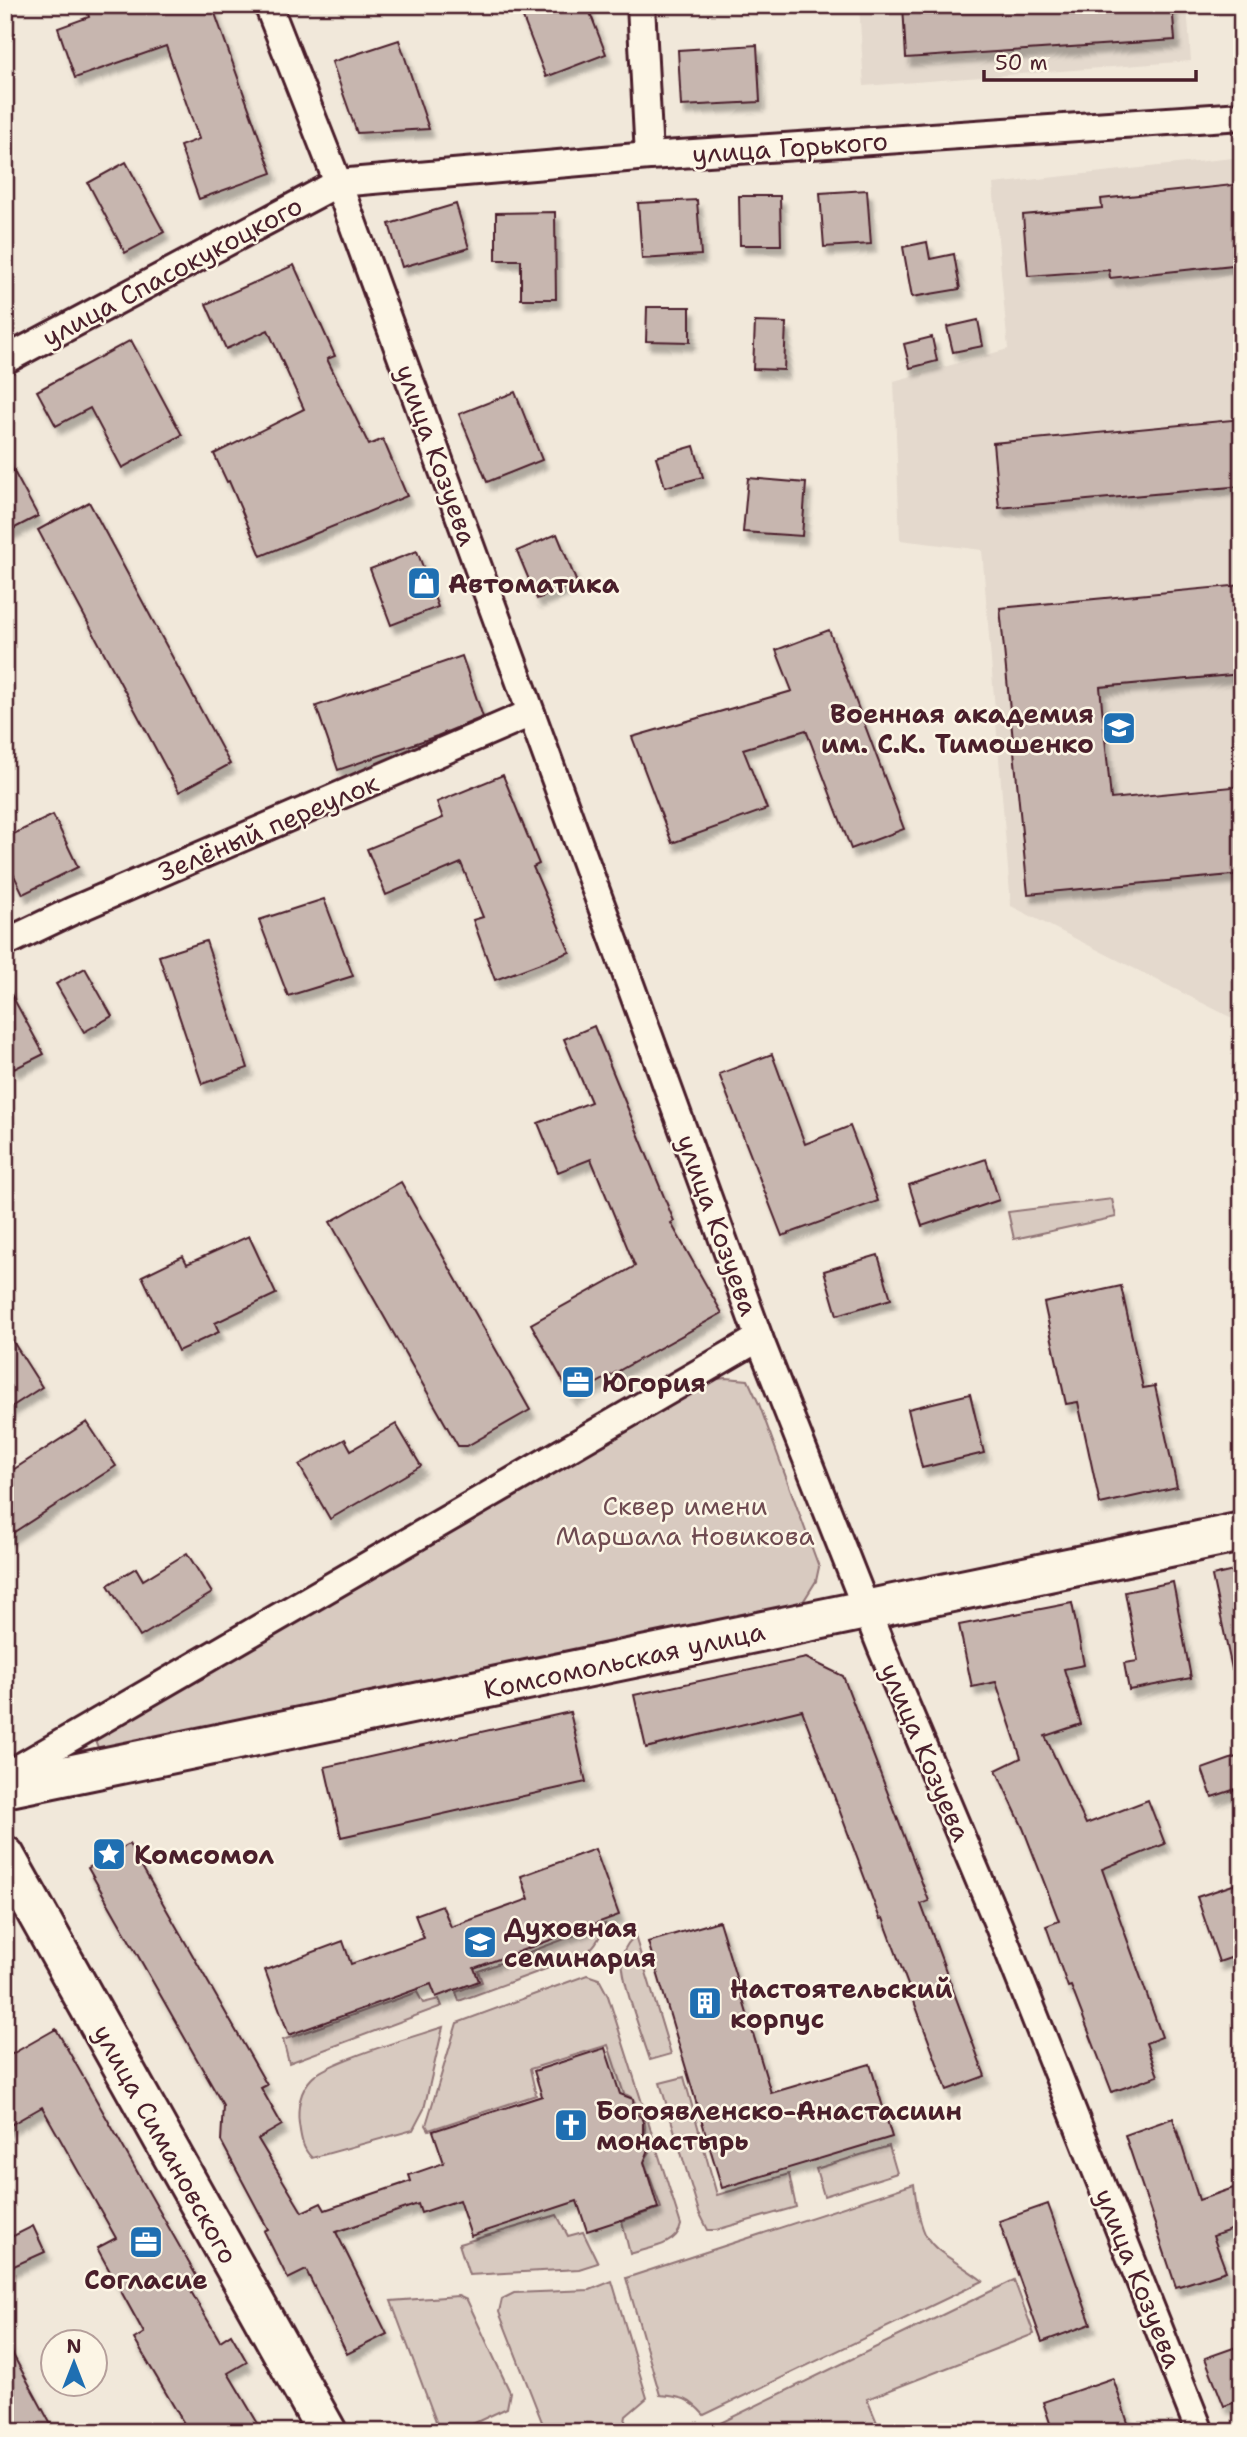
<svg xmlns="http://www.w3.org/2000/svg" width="1247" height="2437" font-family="'Shantell Sans',sans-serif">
	<defs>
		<filter id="shadow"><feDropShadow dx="4.5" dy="8" stdDeviation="2" flood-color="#0004"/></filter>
	</defs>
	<rect width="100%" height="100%" fill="#f1e8da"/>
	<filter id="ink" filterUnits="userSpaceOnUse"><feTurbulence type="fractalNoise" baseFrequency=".0143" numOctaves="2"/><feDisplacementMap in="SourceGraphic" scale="14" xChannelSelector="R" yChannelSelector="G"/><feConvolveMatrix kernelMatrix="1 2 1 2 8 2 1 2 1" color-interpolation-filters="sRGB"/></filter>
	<g filter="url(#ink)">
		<g fill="#e4d9cd">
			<polygon points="859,5 1187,5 1191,61 864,86"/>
			<polygon points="1242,157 1242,1023 1011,906 982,550 900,540 894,381 1008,349 993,184"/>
		</g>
		<g fill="#d8cac0" stroke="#917476" stroke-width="2">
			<polygon points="1112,1199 1116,1217 1014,1239 1008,1212"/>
			<polygon points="726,1378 748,1380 759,1404 819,1567 816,1581 801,1605 103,1760 93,1735 709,1380"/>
			<path d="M605,1924C600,1938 594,1949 581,1956L459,2001L456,1992L482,1982L478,1971Z"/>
			<path d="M635,1936L671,2054L650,2060C643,2037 618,1975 623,1954C625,1946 629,1942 635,1936Z"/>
			<path d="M587,1975L599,1979L608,1996L681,2225C677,2246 648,2248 630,2254L622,2221L661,2208L644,2161L650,2152L648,2144L643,2137C647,2127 646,2115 635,2111C638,2102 632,2096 624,2094L608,2045L530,2069L536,2095L429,2130L426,2125L457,2023Z"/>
			<polygon points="417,1992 423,2003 439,1999 442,2006 289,2063 283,2040"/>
			<path d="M443,2027L424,2109L413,2130L312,2158C302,2148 301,2138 299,2124C297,2108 300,2090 312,2078C328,2061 416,2036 443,2027Z"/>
			<polygon points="684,2077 717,2195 789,2174 796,2207 716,2230 708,2230 699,2212 660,2083"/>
			<polygon points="889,2146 897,2173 824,2196 816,2169"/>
			<path d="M914,2184C922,2254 932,2243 983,2281L704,2415C688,2397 682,2397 660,2395L626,2278Z"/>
			<polygon points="557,2215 568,2236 583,2232 598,2263 579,2269 469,2275 459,2244"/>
			<polygon points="1014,2280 1034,2334 867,2399 881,2432 711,2432 710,2428"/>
			<polygon points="612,2281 647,2398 626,2416 623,2432 546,2432 499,2312 502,2299 514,2293 590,2290"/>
			<polygon points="458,2296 467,2300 510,2392 507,2408 455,2432 440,2432 391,2301"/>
		</g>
		<g fill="#c7b6af" stroke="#4a1f2b" stroke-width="2" filter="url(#shadow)">
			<polygon points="85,5 212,5 272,173 199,199 180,146 199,139 166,46 75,78 58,28 89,17"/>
			<polygon points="518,5 587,5 606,54 546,77"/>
			<polygon points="903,5 1172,5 1175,40 906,58"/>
			<polygon points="399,40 429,129 357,133 332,62"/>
			<polygon points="757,45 760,102 681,106 678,50"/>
			<polygon points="126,162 164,232 125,253 88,183"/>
			<polygon points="1242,184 1242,264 1110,278 1109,270 1028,276 1023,215 1102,208 1101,199"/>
			<polygon points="867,190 871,244 824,247 820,193"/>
			<polygon points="739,196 780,196 781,245 740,245"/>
			<polygon points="697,200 701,255 642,259 638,203"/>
			<polygon points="456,204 469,248 402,267 389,224"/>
			<polygon points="555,212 556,299 521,299 521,260 496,260 496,213"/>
			<polygon points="927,242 930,259 954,254 960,289 912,297 903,247"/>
			<polygon points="294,265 335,356 327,359 369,445 383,439 407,496 261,556 229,481 227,482 214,454 304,409 268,330 226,349 206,304"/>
			<polygon points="647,307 690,307 690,342 646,341"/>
			<polygon points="978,320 983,346 953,352 947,327"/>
			<polygon points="755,322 786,323 784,370 753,369"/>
			<polygon points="932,337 937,361 910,368 904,344"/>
			<polygon points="131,340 182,435 122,468 90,408 56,426 37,391"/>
			<polygon points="515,392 542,460 487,482 459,414"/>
			<polygon points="1242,419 1242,486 999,508 993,443"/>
			<polygon points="694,446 703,477 665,487 656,457"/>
			<polygon points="5,455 38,516 5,533"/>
			<polygon points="748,478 806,483 802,536 743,532"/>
			<polygon points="89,502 230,764 179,792 38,530"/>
			<polygon points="557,534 577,583 537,599 517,551"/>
			<polygon points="417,551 438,607 391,625 370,569"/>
			<polygon points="1242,585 1242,674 1100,687 1111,799 1242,786 1242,874 1028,894 1000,608"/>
			<polygon points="829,630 904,829 851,849 806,730 743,749 767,809 672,843 632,737 792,691 776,650"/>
			<polygon points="462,656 483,717 437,736 338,770 316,706"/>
			<polygon points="503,775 539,864 533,867 570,952 495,980 473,920 483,917 461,863 386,895 367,849 443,818 437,802"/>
			<polygon points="53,815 78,867 23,894 5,857 5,838"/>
			<polygon points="324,899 353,976 288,996 259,920"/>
			<polygon points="206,941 248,1068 202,1084 159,956"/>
			<polygon points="85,968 112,1016 84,1032 56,984"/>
			<polygon points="5,983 44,1054 14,1069 5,1052"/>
			<polygon points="594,1026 674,1221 671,1223 722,1313 572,1397 531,1324 635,1266 591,1159 558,1172 538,1123 591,1102 564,1039"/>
			<polygon points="772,1054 805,1144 850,1126 878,1201 782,1236 719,1074"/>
			<polygon points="986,1159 999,1200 922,1226 909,1185"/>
			<polygon points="401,1182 530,1410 467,1446 458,1446 330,1222"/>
			<polygon points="249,1236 276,1294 215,1323 219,1332 178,1351 142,1276 183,1256 187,1264"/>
			<polygon points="878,1255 891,1299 837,1315 824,1271"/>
			<polygon points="1121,1286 1143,1388 1155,1386 1177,1487 1100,1504 1078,1402 1066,1404 1044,1303"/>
			<polygon points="5,1329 42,1387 5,1411"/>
			<polygon points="970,1394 984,1453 922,1468 908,1409"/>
			<polygon points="87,1422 116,1466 5,1538 5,1475"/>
			<polygon points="396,1424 421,1466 330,1519 299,1465 345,1439 351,1450"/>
			<polygon points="187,1553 212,1593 140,1637 108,1585 136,1568 143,1580"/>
			<polygon points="1242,1569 1242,1668 1232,1669 1212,1576"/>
			<polygon points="1173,1582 1191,1678 1129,1690 1124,1663 1138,1661 1125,1592"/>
			<polygon points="1072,1603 1084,1665 1064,1669 1081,1724 1045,1736 1086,1824 1148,1800 1165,1844 1102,1869 1162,2037 1146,2043 1158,2076 1112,2092 1071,1986 1068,1987 1046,1926 1059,1921 1023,1828 996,1770 1021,1758 996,1682 972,1687 959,1625"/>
			<polygon points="806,1658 843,1676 929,1901 921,1904 985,2076 947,2090 883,1918 880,1919 802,1710 646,1748 634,1695"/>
			<polygon points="570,1712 586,1782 341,1837 325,1767"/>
			<polygon points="1242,1755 1242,1787 1212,1797 1202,1769"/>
			<polygon points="129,1844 267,2085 261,2088 282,2125 258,2139 302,2212 321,2203 325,2210 411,2181 409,2175 444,2163 433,2131 542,2096 534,2071 605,2048 620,2094 633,2099 634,2113 641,2117 643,2122 643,2137 648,2152 644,2162 658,2208 587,2231 577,2201 471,2236 459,2200 421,2213 418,2204 336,2232 387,2334 347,2354 306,2270 288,2279 264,2231 268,2229 221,2141 223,2105 88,1868"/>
			<polygon points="595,1849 619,1915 474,1968 479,1981 436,1997 431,1984 289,2035 265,1970 343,1941 351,1964 424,1938 415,1915 442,1905 451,1927 529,1899 521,1876"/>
			<polygon points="1242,1882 1242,1954 1219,1962 1197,1897"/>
			<polygon points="719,1921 771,2093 870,2064 892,2137 722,2188 648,1942"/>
			<polygon points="56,2029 197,2277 186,2283 220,2341 231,2334 247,2362 228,2373 263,2432 189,2432 134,2339 144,2333 97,2248 116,2238 42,2107 5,2128 5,2058"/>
			<polygon points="1173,2118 1199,2200 1242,2185 1242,2226 1213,2236 1226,2271 1176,2287 1125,2135"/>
			<polygon points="1048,2204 1091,2324 1042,2342 999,2221"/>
			<polygon points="33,2226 45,2252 5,2270 5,2240"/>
			<polygon points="5,2340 55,2432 5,2432"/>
			<polygon points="1242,2345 1242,2400 1224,2406 1205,2358"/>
			<polygon points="1113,2378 1131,2432 1053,2432 1043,2402"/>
		</g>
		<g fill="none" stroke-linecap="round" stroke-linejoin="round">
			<g stroke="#4a1f2b" stroke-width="32">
				<g id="street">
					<polyline points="268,5 338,183 759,1338 882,1649 998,1924 1200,2432"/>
					<polyline points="641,5 649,156"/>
					<polyline points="5,360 338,183 649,156 1242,116"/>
					<polyline points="5,943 72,911 531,713"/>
					<polyline points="5,1776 759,1338"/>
				</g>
			</g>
			<g stroke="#4a1f2b" stroke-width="44">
				<g id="secondary">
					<polyline points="5,1788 1242,1532"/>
					<polyline points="5,1856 327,2432"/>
				</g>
			</g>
			<use href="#street" stroke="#fcf5e5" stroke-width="26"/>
			<use href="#secondary" stroke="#fcf5e5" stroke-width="38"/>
		</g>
	</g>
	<defs>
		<g id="shop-square" transform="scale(1.75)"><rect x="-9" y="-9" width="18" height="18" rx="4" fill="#1f6fb2" stroke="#fcf5e5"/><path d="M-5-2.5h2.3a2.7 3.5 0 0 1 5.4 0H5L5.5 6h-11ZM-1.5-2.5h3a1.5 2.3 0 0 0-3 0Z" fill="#fff"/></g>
		<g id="university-square" transform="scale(1.75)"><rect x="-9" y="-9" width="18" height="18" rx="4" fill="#1f6fb2" stroke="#fcf5e5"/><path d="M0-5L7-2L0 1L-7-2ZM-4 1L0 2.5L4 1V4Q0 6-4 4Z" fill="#fff"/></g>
		<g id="office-square" transform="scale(1.75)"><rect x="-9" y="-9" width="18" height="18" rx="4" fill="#1f6fb2" stroke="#fcf5e5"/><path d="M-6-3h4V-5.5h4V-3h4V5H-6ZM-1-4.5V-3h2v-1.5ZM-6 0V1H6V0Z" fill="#fff"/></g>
		<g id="sight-square" transform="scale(1.75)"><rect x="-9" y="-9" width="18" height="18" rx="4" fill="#1f6fb2" stroke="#fcf5e5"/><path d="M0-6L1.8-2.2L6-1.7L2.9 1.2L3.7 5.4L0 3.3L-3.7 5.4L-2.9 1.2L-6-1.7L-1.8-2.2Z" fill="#fff"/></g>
		<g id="building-square" transform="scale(1.75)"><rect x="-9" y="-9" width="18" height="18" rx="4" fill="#1f6fb2" stroke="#fcf5e5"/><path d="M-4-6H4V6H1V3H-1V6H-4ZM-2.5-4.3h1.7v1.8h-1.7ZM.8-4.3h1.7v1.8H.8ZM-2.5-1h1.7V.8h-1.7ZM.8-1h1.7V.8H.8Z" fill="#fff"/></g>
		<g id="church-square" transform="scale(1.75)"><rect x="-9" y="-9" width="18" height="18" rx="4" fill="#1f6fb2" stroke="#fcf5e5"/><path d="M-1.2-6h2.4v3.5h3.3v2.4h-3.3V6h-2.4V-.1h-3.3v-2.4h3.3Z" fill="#fff"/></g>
	</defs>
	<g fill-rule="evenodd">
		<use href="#shop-square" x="424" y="583"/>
		<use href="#university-square" x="1119" y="728"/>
		<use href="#office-square" x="578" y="1382"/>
		<use href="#sight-square" x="109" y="1854"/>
		<use href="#university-square" x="480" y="1942"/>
		<use href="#building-square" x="705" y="2003"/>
		<use href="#church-square" x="571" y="2125"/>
		<use href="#office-square" x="146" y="2242"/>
	</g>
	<g text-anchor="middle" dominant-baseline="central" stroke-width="5" stroke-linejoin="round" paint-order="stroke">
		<g font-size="26" fill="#4a1f2b" stroke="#fcf5e5">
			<text transform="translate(790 147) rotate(-4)">улица Горького</text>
			<text transform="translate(172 271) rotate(-28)">улица Спасокукоцкого</text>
			<text transform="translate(437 455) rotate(70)">улица Козуева</text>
			<text transform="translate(268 827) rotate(-23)">Зелёный переулок</text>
			<text transform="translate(718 1225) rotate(70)">улица Козуева</text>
			<text transform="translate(624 1660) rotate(-12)">Комсомольская улица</text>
			<text transform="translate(926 1752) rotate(67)">улица Козуева</text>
			<text transform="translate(166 2144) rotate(61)">улица Симановского</text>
			<text transform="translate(1139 2278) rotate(68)">улица Козуева</text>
		</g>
		<g font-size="26" font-weight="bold" fill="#4a1f2b" stroke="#fcf5e5" text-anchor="start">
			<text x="448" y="583">Автоматика</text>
			<text x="1094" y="713" text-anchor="end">Военная академия<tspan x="1094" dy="30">им. С.К. Тимошенко</tspan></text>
			<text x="602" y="1382">Югория</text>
			<text x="134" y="1854">Комсомол</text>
			<text x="504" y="1927">Духовная<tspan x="504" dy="30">семинария</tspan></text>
			<text x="730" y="1988">Настоятельский<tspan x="730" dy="30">корпус</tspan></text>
			<text x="596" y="2110">Богоявленско-Анастасиин<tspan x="596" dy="30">монастырь</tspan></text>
			<text x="146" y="2279" text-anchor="middle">Согласие</text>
		</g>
		<g font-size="26" fill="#6e4a50" stroke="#fcf5e5">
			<text x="685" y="1505">Сквер имени<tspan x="685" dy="30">Маршала Новикова</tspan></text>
		</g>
	</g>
	<rect width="1247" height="2437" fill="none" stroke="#fcf5e5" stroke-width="28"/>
	<rect x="14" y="14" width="1219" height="2409" fill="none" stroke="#4a1f2b" stroke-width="2.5" filter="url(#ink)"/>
	<g transform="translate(74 2363)"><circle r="33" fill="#fcf5e5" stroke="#b59f9b" stroke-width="2"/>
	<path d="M0-5L12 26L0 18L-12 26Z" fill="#1f6fb2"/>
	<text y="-10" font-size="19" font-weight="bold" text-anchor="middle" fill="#4a1f2b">N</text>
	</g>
	<path d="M984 70v10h212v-10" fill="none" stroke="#4a1f2b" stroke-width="3.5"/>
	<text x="995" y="70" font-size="21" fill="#4a1f2b" stroke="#fcf5e5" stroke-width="5" paint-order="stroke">50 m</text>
</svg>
